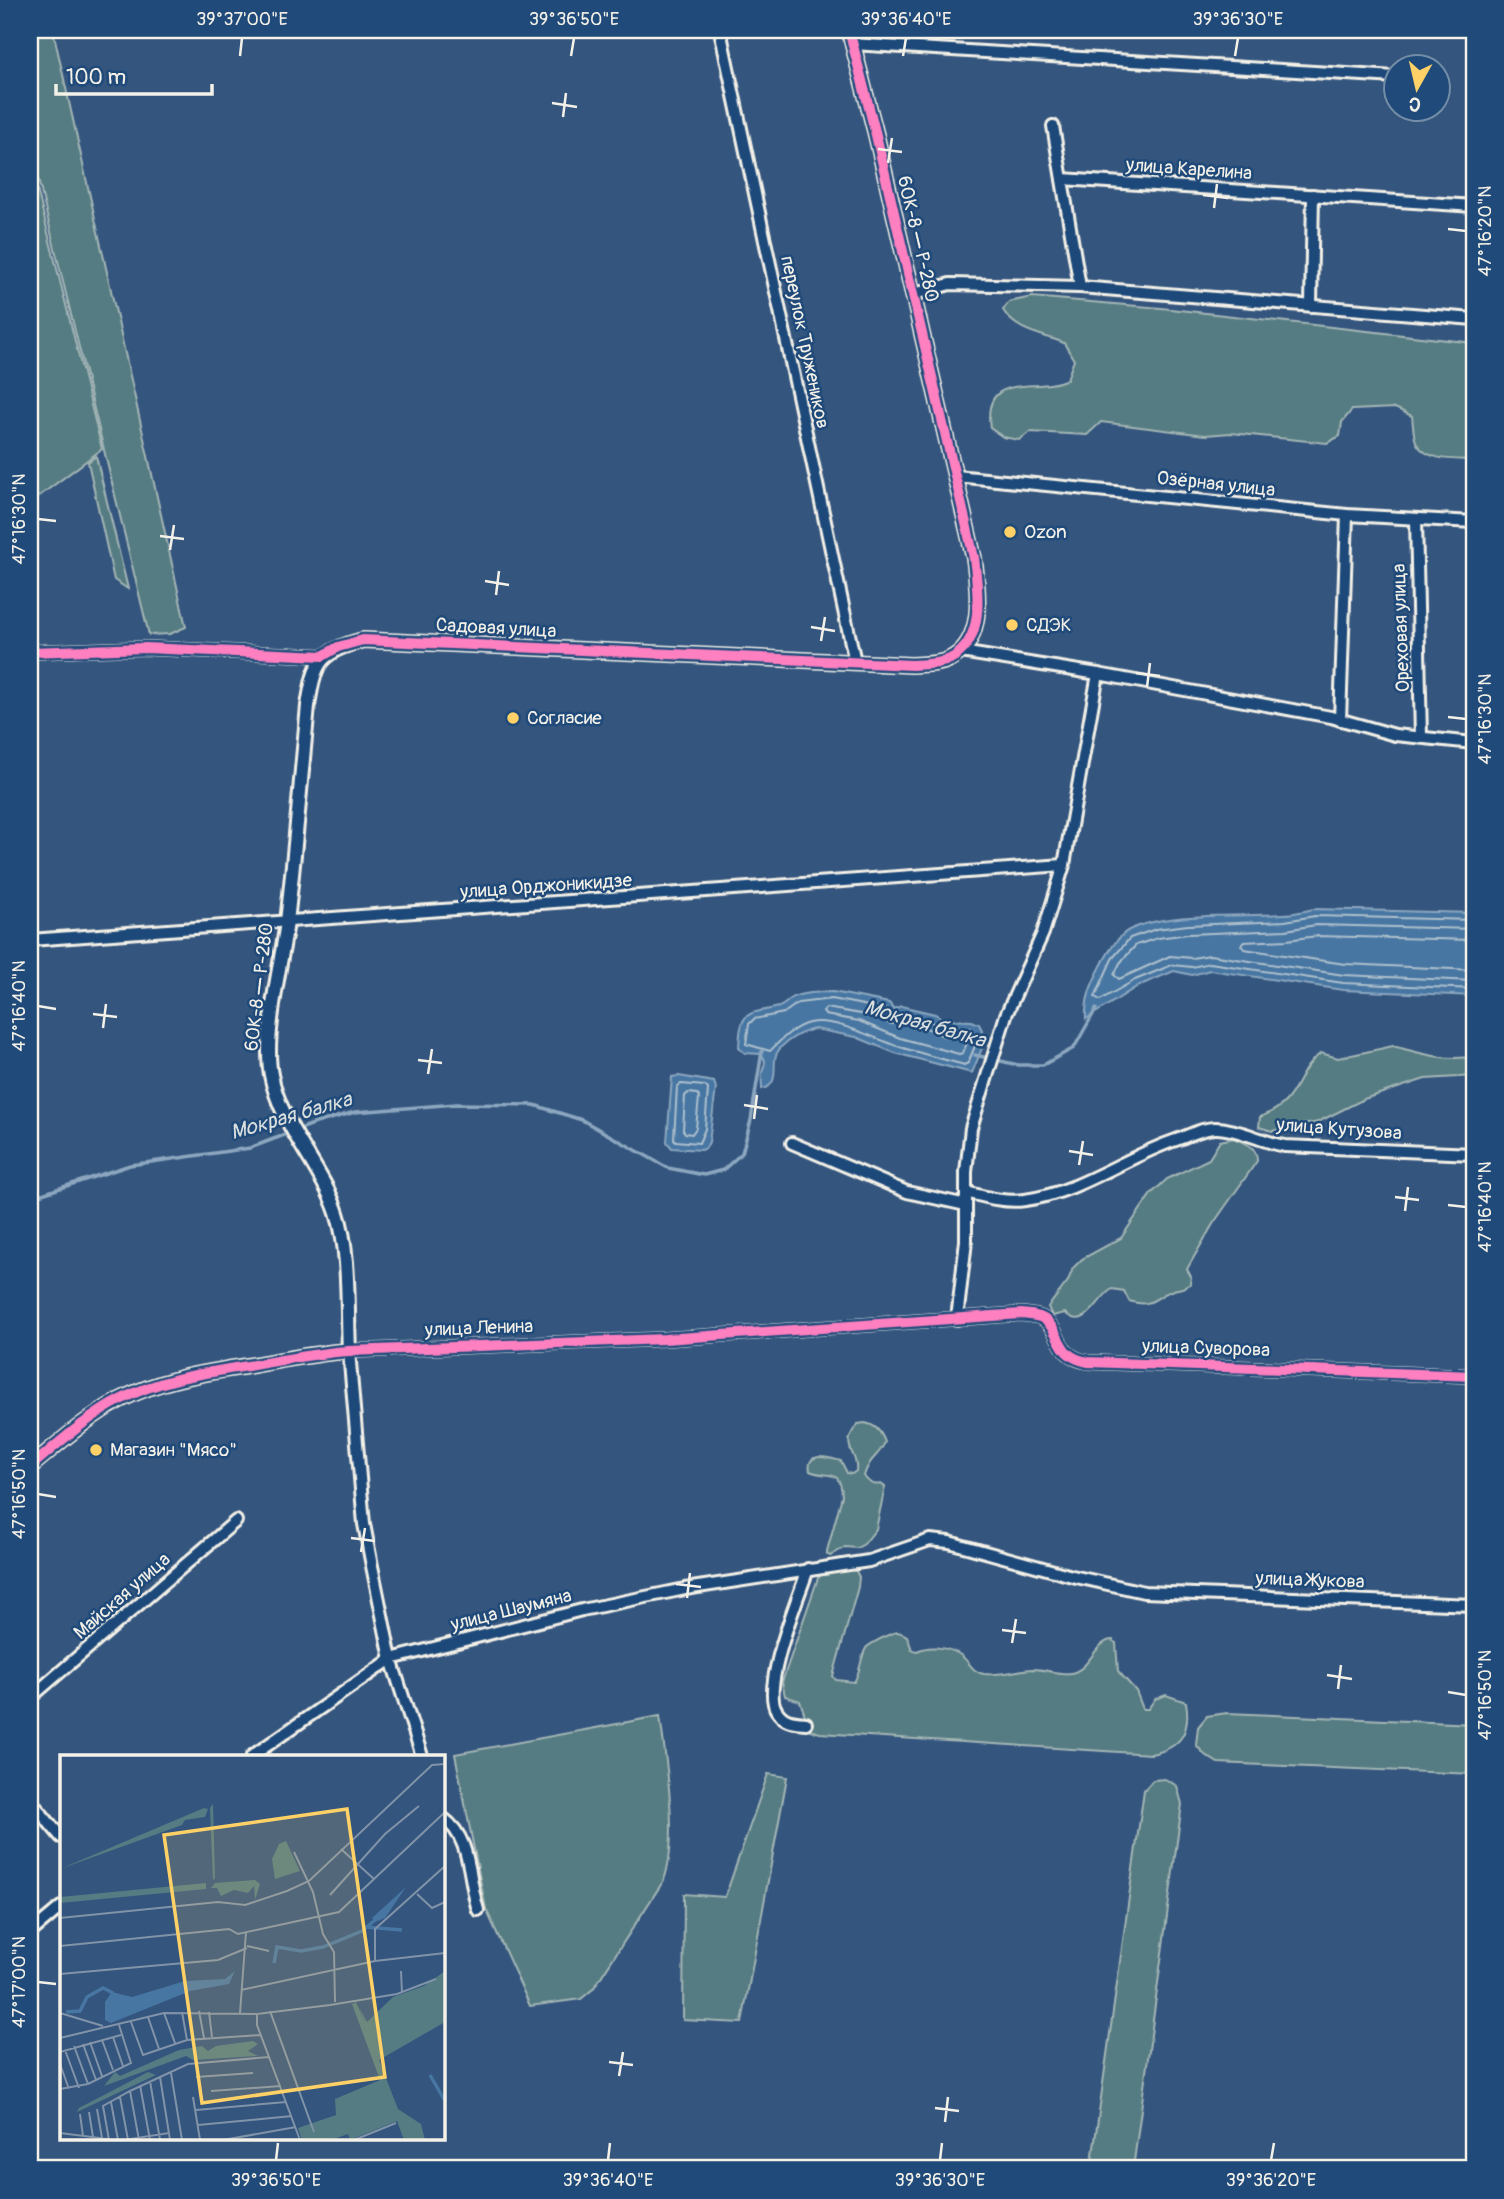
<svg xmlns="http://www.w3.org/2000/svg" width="1504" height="2199" font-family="Pangolin,sans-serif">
	<rect width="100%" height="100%" fill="#34557e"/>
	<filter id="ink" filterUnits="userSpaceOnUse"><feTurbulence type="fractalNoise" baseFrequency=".0143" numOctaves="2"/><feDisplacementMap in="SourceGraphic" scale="14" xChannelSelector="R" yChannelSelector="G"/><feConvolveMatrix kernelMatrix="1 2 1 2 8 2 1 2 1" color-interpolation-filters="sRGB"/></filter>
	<g filter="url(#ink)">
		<g fill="#547c82" stroke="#a4b6b5" stroke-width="2">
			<polygon points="30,30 53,30 186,627 170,634 149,635 30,146"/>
			<polygon points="30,161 102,449 30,503"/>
			<path d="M1032,297L1161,308L1474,343V460C1456,459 1428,462 1417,444C1413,437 1413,424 1412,416L1395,408L1352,410L1342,422L1340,436L1327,443L1231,433L1205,435L1101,422L1087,435L1030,432L1019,440L1003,437L990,428C981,369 1038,394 1067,379L1074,360L1064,343C1042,334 1016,332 1003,310L1009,302Z"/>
			<polygon points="96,456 128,589 114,580 88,462"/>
			<path d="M1393,1046C1420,1053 1446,1062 1474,1056V1076L1425,1079L1364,1099L1318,1122L1272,1131L1259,1127L1260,1117C1303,1101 1292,1074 1321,1053L1338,1058Z"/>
			<path d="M1234,1138C1246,1144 1257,1146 1257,1161L1213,1224L1187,1269L1191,1277L1190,1284C1184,1289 1181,1288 1174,1290C1156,1295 1153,1309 1129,1301L1124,1291L1112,1289C1096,1299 1086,1332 1065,1313L1052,1316L1048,1307L1068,1281L1073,1268L1082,1259L1121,1238L1151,1194L1167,1179L1209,1159L1220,1141Z"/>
			<path d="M865,1423C876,1425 881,1432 885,1442C879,1457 870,1456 864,1476C869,1483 873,1486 881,1484L885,1487L876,1529L864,1544L857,1548L845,1547L830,1556L827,1554V1551L842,1496C841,1467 828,1479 810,1471C806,1450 829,1458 841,1461L847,1473L852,1474L856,1471C859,1452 838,1448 858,1424Z"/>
			<path d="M851,1569L856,1571L859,1577L858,1587L833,1676L836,1680L854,1682C861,1671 860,1659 866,1648C868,1645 892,1632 897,1632C901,1632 903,1634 907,1636L912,1650L917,1651C929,1645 947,1647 959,1654C969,1660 971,1672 984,1674C1001,1676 1017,1670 1033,1669C1045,1669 1060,1675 1071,1673C1090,1670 1095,1640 1113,1640L1116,1643L1118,1671L1136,1691L1143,1709H1148L1155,1699L1166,1695L1186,1702C1191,1732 1181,1748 1151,1754L820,1733L810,1730L800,1701L785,1696L782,1682L818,1578L824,1573Z"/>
			<polygon points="1227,1713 1474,1724 1474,1774 1218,1763 1205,1755 1196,1745 1198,1727 1207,1716"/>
			<path d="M660,1716C666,1761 679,1838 664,1880L593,1989L581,1999L530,2006L486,1909L455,1754Z"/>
			<polygon points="768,1774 787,1777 742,2023 683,2020 684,1894 725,1897"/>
			<polygon points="1165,1779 1177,1786 1182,1804 1133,2169 1091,2169 1144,1790 1153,1780"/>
		</g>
		<g fill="#4776a3" stroke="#8ca7bf" stroke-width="2">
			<path d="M1314,909L1474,913V996L1343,990L1210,970L1192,975L1174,971L1138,986L1086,1019C1085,999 1091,985 1100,968C1106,956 1116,937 1129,930C1169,911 1238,917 1283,914C1293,914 1304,911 1314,909Z"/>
			<path d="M833,992L889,1003L894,1009L901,1006L935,1014L945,1020L972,1021L979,1024L984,1034L982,1048L972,1073L895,1053L856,1037L815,1029C803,1031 781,1042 776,1055C772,1067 780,1085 762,1089C762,1084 761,1077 762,1073C764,1064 768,1062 761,1054L745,1053L739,1048C740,1007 749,1015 779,1007C785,1005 788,1000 793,997C805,992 821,992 833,992Z"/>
			<polygon points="679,1076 714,1082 716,1088 709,1142 706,1148 702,1150 672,1148 667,1142 672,1077"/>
		</g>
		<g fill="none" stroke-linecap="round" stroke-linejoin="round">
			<g stroke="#afc0cc" stroke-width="2">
				<polyline points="1474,920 1315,916 1285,921 1188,925 1156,929 1130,938 1112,959 1095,997 1100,1000 1135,980 1172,965 1192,967 1210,963 1343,983 1474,989"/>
				<polyline points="1474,929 1316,925 1286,930 1188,934 1158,938 1136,945 1120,963 1114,975 1119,979 1170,956 1192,958 1210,955 1344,975 1474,981"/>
				<polyline points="1474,940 1317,936 1287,940 1244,942 1241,945 1244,949 1345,964 1474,970"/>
				<path d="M832,999L884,1009L892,1016C912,1014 922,1019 942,1026C950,1029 962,1028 970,1028L977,1035L975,1046L968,1063L964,1065C942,1059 919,1053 897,1046C873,1038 834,1017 809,1023C793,1027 781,1040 770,1051L746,1044L749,1024L754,1019L784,1013L798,1003Z"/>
				<polygon points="826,1008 878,1017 890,1024 903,1023 929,1029 943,1036 965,1037 967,1043 963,1053 959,1054 900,1038 859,1021 825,1015 823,1011"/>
				<polygon points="681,1084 705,1086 708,1089 705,1129 699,1143 676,1141 674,1139 677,1087"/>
				<polygon points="688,1093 697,1094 699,1097 696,1128 692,1134 685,1133 683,1130 685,1096"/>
			</g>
			<g stroke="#8ca7bf" stroke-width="3.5">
				<polyline points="975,1055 1018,1065 1043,1065 1074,1048 1096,1009"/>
				<polyline points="30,1198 130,1165 250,1148 316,1123 355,1112 456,1104 534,1105 582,1120 668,1168 704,1175 723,1170 742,1153 751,1120 762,1051"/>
			</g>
			<g stroke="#f4f1e8" stroke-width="16">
				<g id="minor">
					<polyline points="720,30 855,662"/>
					<polyline points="852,44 1396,77"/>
					<polyline points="1053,126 1080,287"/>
					<polyline points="1062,179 1474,206"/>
					<polyline points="914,294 950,284 1080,287 1474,319"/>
					<polyline points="1311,306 1313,195"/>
					<polyline points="956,476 1347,515 1474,522"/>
					<polyline points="1416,519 1421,737"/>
					<polyline points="30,652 145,648 323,656"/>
					<polyline points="961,652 1098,674 1331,717 1395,735 1474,743"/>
					<polyline points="1340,720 1347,515"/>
					<polyline points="30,940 1064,865"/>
					<polyline points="792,1143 907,1192 966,1205"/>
					<path d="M966,1192C985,1197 1005,1203 1025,1200C1079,1193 1125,1157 1176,1140C1188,1136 1204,1127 1217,1128C1240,1129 1262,1142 1285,1146L1474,1154"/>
					<polyline points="957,1319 966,1241 966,1172 971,1128 1006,1015 1043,933 1064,865 1098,674"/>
					<polyline points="30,1698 236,1521"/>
					<path d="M806,1723C794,1722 784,1722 777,1711C760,1689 799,1596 808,1569"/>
					<polyline points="252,1756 391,1659 582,1610 685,1589 869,1561 930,1540 949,1542 1072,1576 1144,1592 1474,1605"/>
					<path d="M422,1756L391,1659L372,1566L364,1524L349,1351L665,1339L1021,1314C1028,1315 1037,1315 1044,1319C1063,1333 1055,1356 1088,1362L1474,1376"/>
					<polyline points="30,1800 61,1837"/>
					<path d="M443,1818C472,1838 468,1879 478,1910"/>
					<polyline points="30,1933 61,1907"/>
				</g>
			</g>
			<g stroke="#f4f1e8" stroke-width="18">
				<path id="tertiary" d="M30,1467C58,1444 87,1417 120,1400C160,1379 204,1373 248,1366C282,1360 315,1353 349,1351C347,1310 350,1251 337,1213C321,1165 281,1127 271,1075C263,1035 281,965 287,922C295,851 301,778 308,706C315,661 319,652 363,640L912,665C925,664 939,665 950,659C986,641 978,589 974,558L876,135L849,30"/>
			</g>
			<use href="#minor" stroke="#1f4a7a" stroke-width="10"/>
			<use href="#tertiary" stroke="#1f4a7a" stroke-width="12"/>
			<g stroke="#1f4a7a" stroke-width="15">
				<g id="cycleway">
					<path d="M30,652L145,648L323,656L338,647L363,640L912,665C925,664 939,665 950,659C986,641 978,589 974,558L876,135L849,30"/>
					<path d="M30,1467C58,1444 87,1417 120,1400C160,1379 204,1373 248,1366C282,1360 315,1353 349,1351L665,1339L1021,1314C1028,1315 1037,1315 1044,1319C1063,1333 1055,1356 1088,1362L1474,1376"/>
				</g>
			</g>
			<use href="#cycleway" stroke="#ff80c0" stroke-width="10"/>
		</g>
	</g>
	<path fill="none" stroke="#f4f1e8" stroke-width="2.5" d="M240,56L242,38M571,56L574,38M903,56L906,38M1235,56L1238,38M552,103L577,107M563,117L566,93M878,149L902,152M888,163L892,138M1203,195L1228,198M1214,208L1217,184M1448,229L1466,231M38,519L56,521M160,536L184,539M170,550L174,525M485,581L509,585M496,595L499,571M811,627L835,631M821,641L825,617M1136,673L1160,676M1147,687L1150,663M1448,717L1466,719M38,1006L56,1009M93,1014L117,1017M103,1028L106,1004M418,1060L442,1063M428,1074L432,1049M744,1105L768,1109M754,1119L757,1095M1069,1151L1093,1155M1079,1165L1083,1141M1395,1197L1419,1200M1448,1205L1466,1207M1405,1211L1408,1187M38,1494L56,1497M351,1538L375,1541M361,1552L365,1528M676,1584L701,1587M687,1598L690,1573M1002,1630L1026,1633M1012,1643L1016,1619M1327,1675L1352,1679M1338,1689L1341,1665M1448,1692L1466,1695M38,1982L56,1984M609,2062L633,2065M619,2076L623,2052M935,2108L959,2111M945,2122L948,2097M276,2160L278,2143M608,2160L610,2143M940,2160L942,2143M1271,2160L1274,2143"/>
	<g fill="#ffd166" stroke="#1f4a7a" stroke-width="2.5">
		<circle cx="1010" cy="532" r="7"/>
		<circle cx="1012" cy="625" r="7"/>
		<circle cx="513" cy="718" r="7"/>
		<circle cx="96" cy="1450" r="7"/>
	</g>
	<g text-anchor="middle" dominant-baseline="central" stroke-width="5" stroke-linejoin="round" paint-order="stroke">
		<g font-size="19" fill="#f4f1e8" stroke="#1f4a7a">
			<text transform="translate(1189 169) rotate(4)">улица Карелина</text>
			<text transform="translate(918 239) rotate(77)">60К-8 — Р-280</text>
			<text transform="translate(805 342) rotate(78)">переулок Тружеников</text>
			<text transform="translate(1216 484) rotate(6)">Озёрная улица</text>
			<text transform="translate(496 628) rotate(3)">Садовая улица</text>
			<text transform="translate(1401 628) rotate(-92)">Ореховая улица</text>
			<text transform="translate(546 886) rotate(-4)">улица Орджоникидзе</text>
			<text transform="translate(259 987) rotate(-83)">60К-8 — Р-280</text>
			<text transform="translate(1339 1129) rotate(4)">улица Кутузова</text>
			<text transform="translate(479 1328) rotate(-2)">улица Ленина</text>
			<text transform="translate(1206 1348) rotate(2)">улица Суворова</text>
			<text transform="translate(1310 1580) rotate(2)">улица Жукова</text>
			<text transform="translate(122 1596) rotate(-41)">Майская улица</text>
			<text transform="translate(511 1610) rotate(-14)">улица Шаумяна</text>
		</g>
		<g font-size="19" fill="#f4f1e8" stroke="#1f4a7a" text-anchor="start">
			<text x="1024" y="532">Ozon</text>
			<text x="1026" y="625">СДЭК</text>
			<text x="527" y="718">Согласие</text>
			<text x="110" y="1450">Магазин "Мясо"</text>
		</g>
		<g font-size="21" font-style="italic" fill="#dadfde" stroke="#1f4a7a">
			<text transform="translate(925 1024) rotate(16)">Мокрая балка</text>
			<text transform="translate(291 1116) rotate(-16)">Мокрая балка</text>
		</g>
	</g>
	<g transform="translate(60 1755)">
		<rect width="385" height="385" fill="#34557e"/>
		<path d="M153,49L155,123L153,125L150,53ZM144,53L148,54L145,62L125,65L122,70L0,114ZM226,86L240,116L215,124L212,104L219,89ZM195,125L200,129L195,145L194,131L188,138L174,135L161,141L157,133H151L155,128ZM146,128V134L0,148V142ZM385,216V267L319,305L338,354L361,369L365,385H344L337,366L290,385L288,379L271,385H242L238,373L276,360L275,344L320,325L292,249L296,247L305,268L299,252L307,267L333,242L364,231ZM193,286L198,289L188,296L198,301L133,305L126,301L44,331L55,317L60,321L119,295L142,291L148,296L156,291ZM88,317L96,320L17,357L19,353Z" fill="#547c82"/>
		<path d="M346,132L325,163L315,167L312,163ZM175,216L169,229L130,236L51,268L45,265V247L52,237L72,242L125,226L165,224Z" fill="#4776a3"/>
		<path fill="none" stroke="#4776a3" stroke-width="3.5" d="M306,172L342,175M214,208L217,192L241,196L263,192L302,176L315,165M6,257L20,256L27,242L43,233L53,238M370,320L385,346"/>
		<path fill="none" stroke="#8193a8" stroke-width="2" d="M281,94L314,124M234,97L253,137L263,179L274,197L275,247M357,139L372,153L385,147M270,140L325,79L359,51M0,163L158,147L185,150L227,136L249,126L372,10L385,9M0,191L169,174L178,179L279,157L385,57M187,191L209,196M315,206V174L385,111M341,216L342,238M0,219L158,205L187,193M181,235L315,206L385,198M139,256L144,283M210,256L254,377M122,257L127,285M149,257L152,282M0,258L43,271M104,258L115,288M180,258L186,177M197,259V270L240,385M88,262L99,294M71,267L83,300L127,285L200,280M53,282L63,311M0,283L104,258L197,259L270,250L337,239L376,224M42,285L53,315M30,287L42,321M23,289L36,325M14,291L28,329M5,295L19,333M0,297L61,280M0,309L9,334M111,318L122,385M100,322L110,385M136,322L193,318M90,326L100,385M80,330L90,385M0,334L28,329L71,308L59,270M70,336L79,385M151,336L221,331M60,342L68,385M133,342L140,385M51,347L58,385M37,354L42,383M136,355L226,347M29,357L33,382M20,359L23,381M138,370L232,361M0,378L48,384M49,385L43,351L70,336L128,309L209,302M64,385L109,378M163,385L236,372M294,385L336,368"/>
		<path fill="#ffd166" fill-opacity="0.15" stroke="#ffd166" stroke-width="3.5" d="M287,54L325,322L142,348L104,80Z"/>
		<rect width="385" height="385" fill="none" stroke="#f4f1e8" stroke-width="3.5"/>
	</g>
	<rect width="1504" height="2199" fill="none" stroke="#1f4a7a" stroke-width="77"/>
	<g transform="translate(1417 88) rotate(188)"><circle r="33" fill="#1f4a7a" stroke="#748da6" stroke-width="2"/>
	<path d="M0-5L12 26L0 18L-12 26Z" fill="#ffd166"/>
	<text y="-10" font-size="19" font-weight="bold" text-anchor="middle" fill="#f4f1e8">С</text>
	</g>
	<path d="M56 84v10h156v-10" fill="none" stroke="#f4f1e8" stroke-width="3.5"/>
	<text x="66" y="84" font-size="21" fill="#f4f1e8" stroke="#1f4a7a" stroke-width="5" paint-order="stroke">100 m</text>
	<rect x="38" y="38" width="1428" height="2122" fill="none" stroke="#f4f1e8" stroke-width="2.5"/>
	<g font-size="18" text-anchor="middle" fill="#f4f1e8">
		<text x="242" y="25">39°37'00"E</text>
		<text x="574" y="25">39°36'50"E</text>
		<text x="906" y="25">39°36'40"E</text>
		<text x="1238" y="25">39°36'30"E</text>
		<text transform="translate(1485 231) rotate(-90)" y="6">47°16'20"N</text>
		<text transform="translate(19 519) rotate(-90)" y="6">47°16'30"N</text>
		<text transform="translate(1485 719) rotate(-90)" y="6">47°16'30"N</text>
		<text transform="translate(19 1006) rotate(-90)" y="6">47°16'40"N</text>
		<text transform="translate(1485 1207) rotate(-90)" y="6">47°16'40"N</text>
		<text transform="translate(19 1494) rotate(-90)" y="6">47°16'50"N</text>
		<text transform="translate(1485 1695) rotate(-90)" y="6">47°16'50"N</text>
		<text transform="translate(19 1982) rotate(-90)" y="6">47°17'00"N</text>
		<text x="276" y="2186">39°36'50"E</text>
		<text x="608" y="2186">39°36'40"E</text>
		<text x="940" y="2186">39°36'30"E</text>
		<text x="1271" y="2186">39°36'20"E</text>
	</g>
</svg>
